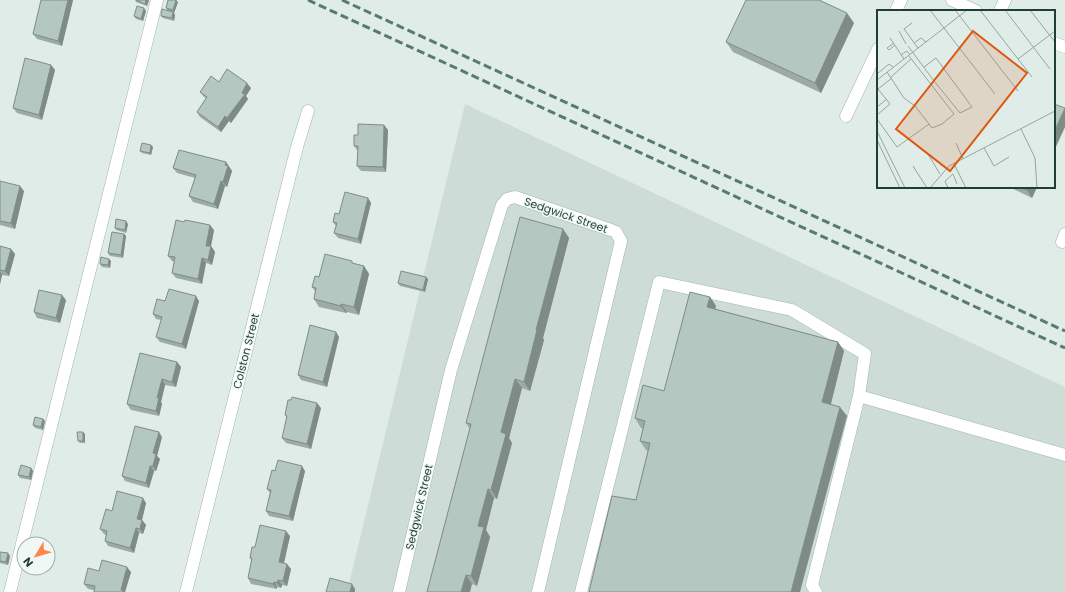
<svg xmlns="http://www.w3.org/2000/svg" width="1065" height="592" font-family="Poppins,sans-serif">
	<rect width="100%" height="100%" fill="#e0ece8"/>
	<polygon fill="#cedcd7" points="465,104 1065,387 1065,592 347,592"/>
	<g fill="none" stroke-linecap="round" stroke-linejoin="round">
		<g stroke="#a2b4b0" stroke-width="13">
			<g id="minor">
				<polyline points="952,0 976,11"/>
				<polyline points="896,11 901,0"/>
				<polyline points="1000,11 1005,0"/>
				<polyline points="1054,43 1065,47"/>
				<polyline points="846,116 878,49"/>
				<polyline points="1062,242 1065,234"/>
				<polyline points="10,592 157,0"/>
				<polyline points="186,592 297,147 308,111"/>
				<polyline points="399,592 451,370 502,205 507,199 515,197 611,230 616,232 621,241 538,592"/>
				<polyline points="581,592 659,282 792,310 865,354 859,396"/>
				<polyline points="816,592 812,585 859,396 1065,455"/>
			</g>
		</g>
		<use href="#minor" stroke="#fff" stroke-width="12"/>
		<g stroke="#597a74" stroke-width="3" stroke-dasharray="8 4" stroke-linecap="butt">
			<polyline points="308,0 1065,348"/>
			<polyline points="342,0 1065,331"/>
		</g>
	</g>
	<g fill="#9caba6">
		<polygon points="41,0 73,0 62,46 37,39 33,34"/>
		<polygon points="135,0 149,0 147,6 136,2"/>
		<polygon points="178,2 174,13 175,15 174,21 163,18 161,16 167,10 166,8"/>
		<polygon points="146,11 143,21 136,19 134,16"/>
		<polygon points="854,23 821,93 733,52 726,42"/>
		<polygon points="51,65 55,70 42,120 17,113 13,108"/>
		<polygon points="219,82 251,88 246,96 248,99 231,123 229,121 221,132 200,117 197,112 206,98 204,97 200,92"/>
		<polygon points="384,125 388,130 386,172 361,171 357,166 358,151 354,146 358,135"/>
		<polygon points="153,147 151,155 142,153 140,151"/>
		<polygon points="226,162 232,171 227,187 225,186 218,209 193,202 189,196 195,178 177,173 173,168"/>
		<polygon points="0,181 24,191 15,229 0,225"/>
		<polygon points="1009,187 1037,187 1032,198"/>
		<polygon points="368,198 371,203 361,244 338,238 334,233 336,226 333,222 339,214"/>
		<polygon points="128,224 126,233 116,230 115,228"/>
		<polygon points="563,229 569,238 543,338 544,340 530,391 522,388 509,438 512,443 497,499 494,498 486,530 490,537 477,586 472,584 427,592 470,429 466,423"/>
		<polygon points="214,230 211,246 215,252 212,265 206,263 202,284 176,278 172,273 175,262 172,261 168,256"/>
		<polygon points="124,234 126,236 123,258 110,256 108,253"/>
		<polygon points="0,246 11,249 15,254 9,276 2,275 0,284"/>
		<polygon points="111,261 110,268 102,267 100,264"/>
		<polygon points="354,264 364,266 369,274 359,315 347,312 346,313 319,307 314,299 315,291 312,287 319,277"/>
		<polygon points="428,279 425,292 400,286 398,283"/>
		<polygon points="710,297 716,306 715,309 838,342 844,351 831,404 847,416 636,500 648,451 646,450 640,441 643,428 641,428 635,418 664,391"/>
		<polygon points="66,300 60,323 37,318 34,312"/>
		<polygon points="165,301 199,301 186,349 160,342 156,337 161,320 156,319 153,314"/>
		<polygon points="336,332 339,337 327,387 301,380 298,375"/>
		<polygon points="177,362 181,367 176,387 165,385 161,402 162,404 159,416 131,410 127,404"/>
		<polygon points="321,408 311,449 286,443 282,438 287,418 285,415"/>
		<polygon points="43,419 45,421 43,430 35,428 33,425"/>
		<polygon points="85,434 85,443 80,443 78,441"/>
		<polygon points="162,437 157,456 160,459 156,471 154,471 149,488 125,481 122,476"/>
		<polygon points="31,468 33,471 31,480 20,478 18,475"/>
		<polygon points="275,471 305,471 293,521 269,516 266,511 270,493 267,489"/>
		<polygon points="146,503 142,520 146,525 143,534 139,533 134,553 108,546 105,541 106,535 104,534 100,529 112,511"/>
		<polygon points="290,536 284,563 291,569 287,586 282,585 281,588 277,587 277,589 251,584 248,578 252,561 250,558 255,547"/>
		<polygon points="0,552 10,556 8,565 0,563"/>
		<polygon points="99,571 131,572 125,592 94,592 94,590 88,589 84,584"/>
	</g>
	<g fill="#7f8b87">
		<polygon points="68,0 73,0 62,46 58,41"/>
		<polygon points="146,0 149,0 147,6 145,4"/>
		<polygon points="176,0 178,2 174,13 173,10"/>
		<polygon points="144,8 146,11 143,21 141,19"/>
		<polygon points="173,12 175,15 174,21 172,18"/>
		<polygon points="847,13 854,23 821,93 815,83"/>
		<polygon points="51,65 55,70 42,120 39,115"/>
		<polygon points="247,83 251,88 246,96 248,99 231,123 227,118"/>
		<polygon points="1065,108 1065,127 1054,151 1054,132"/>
		<polygon points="225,116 229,121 221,132 218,127"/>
		<polygon points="384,125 388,130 386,172 383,167"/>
		<polygon points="151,145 153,147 151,155 150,153"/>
		<polygon points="226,162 232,171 227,187 223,182"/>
		<polygon points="221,181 225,186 218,209 214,204"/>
		<polygon points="20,186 24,191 15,229 11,223"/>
		<polygon points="1029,187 1037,187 1032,198 1027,190"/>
		<polygon points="368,198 371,203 361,244 358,239"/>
		<polygon points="126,221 128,224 126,233 125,230"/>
		<polygon points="210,225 214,230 210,251 206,246"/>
		<polygon points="563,229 569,238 543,338 544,340 530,391 524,382 536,330"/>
		<polygon points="124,234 126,236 123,258 121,255"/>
		<polygon points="211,246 215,252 212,265 208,260"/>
		<polygon points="11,249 15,254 9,276 5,271"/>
		<polygon points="202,258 206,263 202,284 198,279"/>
		<polygon points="109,259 111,261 110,268 108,265"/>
		<polygon points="364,266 369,274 359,315 354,307"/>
		<polygon points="0,271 2,275 0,284"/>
		<polygon points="426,277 428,279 425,292 423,290"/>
		<polygon points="62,295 66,300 60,323 56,318"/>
		<polygon points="196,296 199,301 186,349 182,344"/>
		<polygon points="710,297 716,306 713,317 707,307"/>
		<polygon points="341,304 347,312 346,313 341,306"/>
		<polygon points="336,332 339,337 327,387 323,382"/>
		<polygon points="838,342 844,351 829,411 822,402"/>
		<polygon points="177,362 181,367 176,387 172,382"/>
		<polygon points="162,379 165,385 161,402 162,404 159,416 156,411 157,398"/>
		<polygon points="515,379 522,388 509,438 512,443 497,499 491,490 501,432"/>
		<polygon points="317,403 321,408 311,449 307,444"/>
		<polygon points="840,407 847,416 800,592 791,592"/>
		<polygon points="43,419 45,421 43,430 41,427"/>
		<polygon points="83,432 85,434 85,443 83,441"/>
		<polygon points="159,432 162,437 157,456 160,459 156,471 153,466 153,453"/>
		<polygon points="150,466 154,471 149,488 146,483"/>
		<polygon points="302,466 305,471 293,521 289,516"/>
		<polygon points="31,468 33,471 31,480 29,477"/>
		<polygon points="488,489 494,498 486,530 490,537 477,586 471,576 478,526"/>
		<polygon points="143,498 146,503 142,520 146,525 143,534 140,529 137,519"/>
		<polygon points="136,528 139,533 134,553 130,548"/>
		<polygon points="286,531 290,536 283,567 279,562"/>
		<polygon points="8,553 10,556 8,565 6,562"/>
		<polygon points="287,564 291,569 287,586 283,581"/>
		<polygon points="127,567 131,572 125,592 122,592 121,590"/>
		<polygon points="466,575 472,584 470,592 461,592"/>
		<polygon points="278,580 282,585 281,588 277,583"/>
		<polygon points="274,582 277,587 277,589 273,584"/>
		<polygon points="352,584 355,589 355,592 350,592"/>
	</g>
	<g fill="#b5c7c1" stroke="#7f8b87">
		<polygon points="41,0 68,0 58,41 33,34"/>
		<polygon points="136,0 146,0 145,4"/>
		<polygon points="168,0 176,0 173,10 166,8"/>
		<polygon points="746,0 819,0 847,13 815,83 726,42"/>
		<polygon points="137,6 144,8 141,19 134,16"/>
		<polygon points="162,9 173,12 172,18 161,16"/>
		<polygon points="25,58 51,65 39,115 13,108"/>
		<polygon points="227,69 247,83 242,93 245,94 227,118 225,116 218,127 197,112 207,97 200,92 211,76 219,82"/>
		<polygon points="1054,104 1065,108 1054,132"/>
		<polygon points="358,124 384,125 383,167 357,166 358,146 354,146 354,135 358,135"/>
		<polygon points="142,143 151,145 150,153 140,151"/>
		<polygon points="179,150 226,162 225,165 228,166 223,182 221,181 214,204 189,196 196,175 173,168"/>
		<polygon points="0,181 20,186 11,223 0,221"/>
		<polygon points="1020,187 1029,187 1027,190"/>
		<polygon points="345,192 368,198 358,239 334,233 337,223 333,222 335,213 339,214"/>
		<polygon points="520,217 563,229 536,330 537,330 524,382 515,379 501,432 506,434 491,490 488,489 478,526 484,527 471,576 466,575 461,592 427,592 471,424 466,423"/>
		<polygon points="116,219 126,221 125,230 115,228"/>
		<polygon points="176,220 184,222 185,220 210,225 206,246 211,246 208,260 202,258 198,279 172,273 175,257 168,256"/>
		<polygon points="112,232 124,234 121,255 108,253"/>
		<polygon points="0,246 11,249 5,271 0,270"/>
		<polygon points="325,254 352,261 352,263 364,266 354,307 341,304 341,306 314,299 316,288 312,287 315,276 319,277"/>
		<polygon points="101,257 109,259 108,265 100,264"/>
		<polygon points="401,271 426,277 423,290 398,283"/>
		<polygon points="169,289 196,296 182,344 156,337 162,317 153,314 157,299 165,301"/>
		<polygon points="39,290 62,295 56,318 34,312"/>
		<polygon points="690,292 710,297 707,307 838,342 822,402 840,407 791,592 589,592 612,496 636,500 650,443 640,441 645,421 635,418 643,385 664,391"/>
		<polygon points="310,325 336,332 323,382 298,375"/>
		<polygon points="140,353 177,362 172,382 162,379 157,398 159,398 156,411 127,404"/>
		<polygon points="292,397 317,403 307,444 282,438 287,416 285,415 288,400 291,400"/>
		<polygon points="35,417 43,419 41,427 33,425"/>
		<polygon points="135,426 159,432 153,453 156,454 153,466 150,466 146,483 122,476"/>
		<polygon points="77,432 83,432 83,441 78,441"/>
		<polygon points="278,460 302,466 289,516 266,511 271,490 267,489 272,470 275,471"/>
		<polygon points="21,465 31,468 29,477 18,475"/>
		<polygon points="117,491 143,498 137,519 142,520 140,529 136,528 130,548 105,541 107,531 100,529 106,509 112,511"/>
		<polygon points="260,525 286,531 279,562 287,564 283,581 278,580 277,583 274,582 273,584 248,578 252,558 250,558 252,547 255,547"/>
		<polygon points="0,552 8,553 6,562 0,561"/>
		<polygon points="102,560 127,567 121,590 124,591 123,592 94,592 95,586 84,584 88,568 99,571"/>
		<polygon points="330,578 352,584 350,592 326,592"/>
	</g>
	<g text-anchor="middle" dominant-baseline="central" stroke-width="3" stroke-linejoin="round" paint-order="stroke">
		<g font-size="11" fill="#1f3e38" stroke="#f0f8f5">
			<text transform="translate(566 215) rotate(19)">Sedgwick Street</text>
			<text transform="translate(246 351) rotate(-76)">Colston Street</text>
			<text transform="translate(419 507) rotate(-77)">Sedgwick Street</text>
		</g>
	</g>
	<g transform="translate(877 10)">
		<rect width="178" height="178" fill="#e0ece8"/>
		<path fill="none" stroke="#93a6a2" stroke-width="1" d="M53,0L118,84M78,0L141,81M103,0L155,67M128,0L173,59M153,0L178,32M35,13L27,19L41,38M22,21L29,34M13,28L27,49M17,33L10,38L12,40L18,35M37,33L44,28L49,32M31,36L57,71L83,103L95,97L59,48L47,57M24,45L30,41L33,45M32,46L77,104L65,114L55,118L52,114M141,49L178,21M0,64L12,54L16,57M14,67L34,49M0,70L90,0M0,97L10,89M0,105L13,94L1,79L15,68M0,109L20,137L52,114L38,96L27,88L10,62M144,119L158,148L160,178M0,121L28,178M0,130L23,178M79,133L86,149M107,138L117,156L132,147M51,144L63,164M77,154L89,178M36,156L50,178M53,178L72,156L178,101M71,178L68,171L76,164L80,174"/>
		<path fill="#de580e" fill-opacity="0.15" stroke="#de580e" stroke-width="2" d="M96,21L150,63L73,161L19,119Z"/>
		<rect width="178" height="178" fill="none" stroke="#1f3e38" stroke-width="2"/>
	</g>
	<g transform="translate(36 556) rotate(232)"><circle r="19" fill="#f0f8f5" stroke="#9caea9"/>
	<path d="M0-3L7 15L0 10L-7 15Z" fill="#ff854b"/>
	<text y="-6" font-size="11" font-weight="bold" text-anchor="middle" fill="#1f3e38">N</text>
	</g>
</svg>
